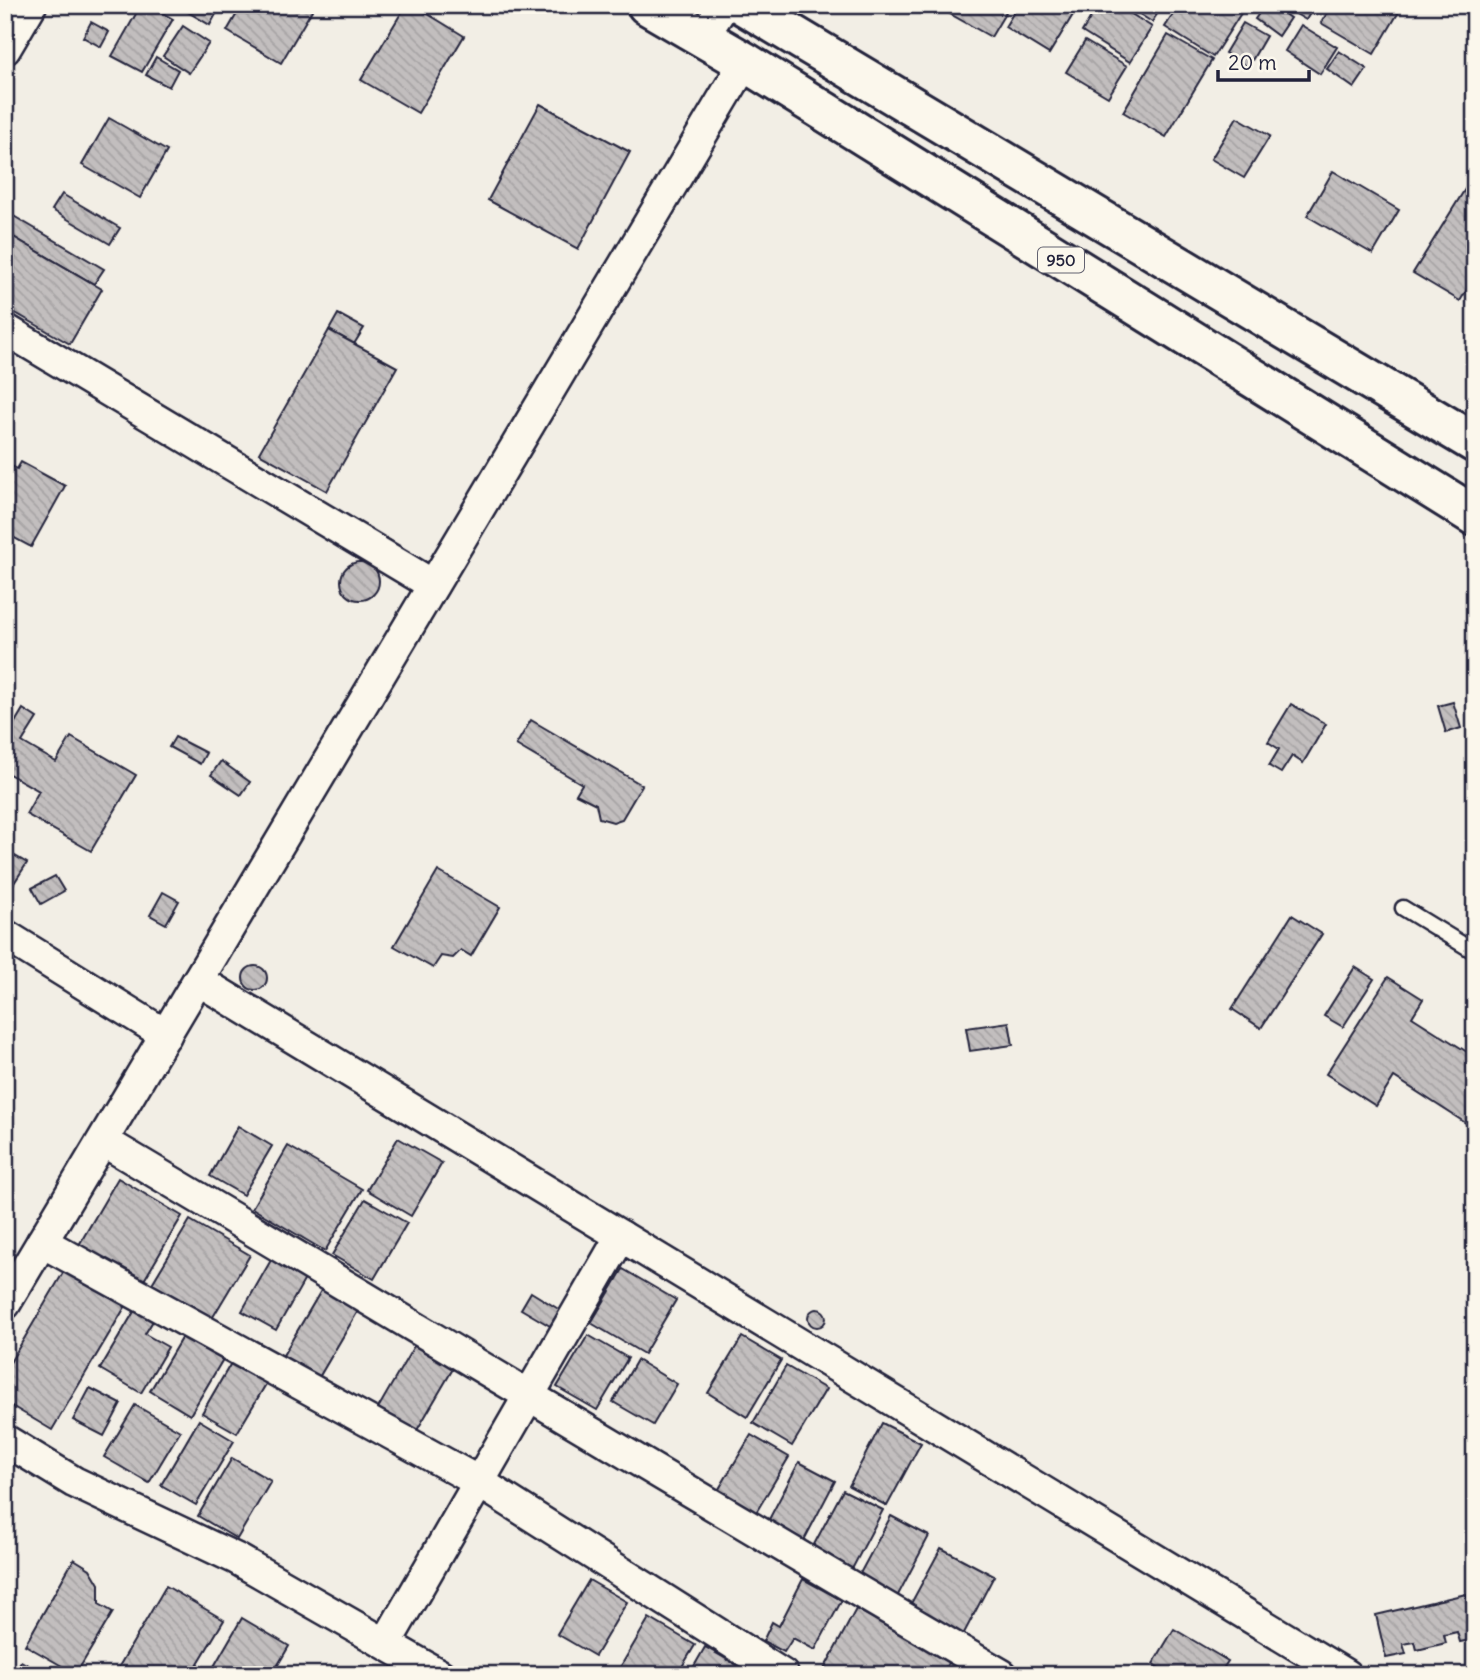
<svg xmlns="http://www.w3.org/2000/svg" width="1480" height="1680" font-family="Delius,sans-serif">
	<defs>
		<pattern id="building-back-hatch" width="6" height="6" patternUnits="userSpaceOnUse" patternTransform="scale(1.75)"><rect width="6" height="6" fill="#c2bebe"/><path d="M-1 5l2 2M0 0l6 6M5-1l2 2" fill="none" stroke="#a6a3a4"/></pattern>
	</defs>
	<rect width="100%" height="100%" fill="#f2eee5"/>
	<filter id="ink" filterUnits="userSpaceOnUse"><feTurbulence type="fractalNoise" baseFrequency=".0143" numOctaves="2"/><feDisplacementMap in="SourceGraphic" scale="14" xChannelSelector="R" yChannelSelector="G"/><feConvolveMatrix kernelMatrix="1 2 1 2 8 2 1 2 1" color-interpolation-filters="sRGB"/></filter>
	<g filter="url(#ink)">
		<g fill="url(#building-back-hatch)" stroke="#22223b" stroke-width="2">
			<polygon points="141,5 149,5 173,19 142,72 112,56"/>
			<polygon points="176,5 221,5 210,25"/>
			<polygon points="242,5 315,5 281,63 227,31"/>
			<polygon points="406,5 413,5 464,36 418,113 361,80"/>
			<polygon points="948,5 1010,5 991,37 945,11"/>
			<polygon points="1018,5 1079,5 1049,54 1005,27"/>
			<polygon points="1098,5 1117,5 1152,27 1130,62 1082,32"/>
			<polygon points="1125,5 1163,5 1152,22"/>
			<polygon points="1179,5 1235,5 1243,10 1213,57 1165,27"/>
			<polygon points="1265,5 1272,5 1290,18 1278,36 1255,19"/>
			<polygon points="1299,5 1315,5 1306,20 1294,13"/>
			<polygon points="1332,5 1403,5 1374,54 1321,23"/>
			<polygon points="91,22 109,32 101,47 83,37"/>
			<polygon points="1243,23 1266,36 1248,67 1225,53"/>
			<polygon points="1301,25 1337,47 1320,74 1285,51"/>
			<polygon points="183,26 209,43 189,73 163,56"/>
			<polygon points="1168,35 1212,60 1166,137 1123,112"/>
			<polygon points="1085,41 1127,66 1108,97 1066,72"/>
			<polygon points="1339,51 1367,69 1354,88 1327,69"/>
			<polygon points="156,57 178,70 169,87 146,75"/>
			<polygon points="540,104 630,152 578,249 488,200"/>
			<polygon points="1237,117 1270,136 1244,178 1211,159"/>
			<polygon points="109,118 167,151 140,198 82,165"/>
			<polygon points="1333,171 1399,210 1373,254 1307,216"/>
			<polygon points="1475,173 1475,277 1460,301 1413,273"/>
			<polygon points="62,194 120,228 110,244 52,210"/>
			<polygon points="5,211 104,269 94,284 5,232"/>
			<polygon points="5,232 102,289 70,344 5,307"/>
			<polygon points="338,314 364,328 354,344 329,330"/>
			<polygon points="329,330 397,367 327,491 259,453"/>
			<polygon points="5,462 17,469 21,462 65,486 31,547 5,533"/>
			<circle cx="360" cy="581" r="19"/>
			<polygon points="1453,702 1461,728 1446,733 1438,706"/>
			<polygon points="1291,704 1326,724 1303,763 1292,756 1281,773 1269,766 1279,749 1268,742"/>
			<polygon points="23,709 37,718 22,742 56,762 71,737 136,775 91,851 26,814 39,791 9,774 5,780 5,739"/>
			<polygon points="531,720 642,785 622,819 613,822 599,818 596,804 576,794 582,784 516,745"/>
			<polygon points="175,737 206,753 200,764 169,747"/>
			<polygon points="221,761 250,782 241,795 211,775"/>
			<polygon points="5,850 27,863 14,883 5,877"/>
			<polygon points="438,871 500,907 471,956 461,950 453,958 441,956 433,968 394,946"/>
			<polygon points="55,876 64,891 41,904 32,888"/>
			<polygon points="163,892 179,901 166,924 150,915"/>
			<polygon points="1292,915 1322,934 1261,1028 1232,1009"/>
			<circle cx="255" cy="978" r="12"/>
			<polygon points="1355,967 1374,979 1343,1027 1324,1016"/>
			<polygon points="1388,977 1423,999 1412,1017 1475,1057 1475,1129 1394,1077 1376,1106 1326,1074"/>
			<polygon points="1009,1022 1013,1045 970,1051 966,1028"/>
			<polygon points="238,1126 272,1146 243,1195 210,1176"/>
			<polygon points="398,1138 442,1163 411,1216 367,1190"/>
			<polygon points="288,1146 362,1189 325,1251 252,1208"/>
			<polygon points="118,1178 182,1216 143,1282 79,1245"/>
			<polygon points="365,1199 407,1223 374,1279 332,1255"/>
			<polygon points="190,1220 250,1255 210,1322 150,1287"/>
			<polygon points="271,1260 305,1279 276,1330 242,1311"/>
			<polygon points="67,1266 128,1302 52,1430 5,1402 5,1371"/>
			<polygon points="623,1269 676,1300 644,1354 591,1323"/>
			<polygon points="322,1289 358,1311 318,1379 282,1357"/>
			<polygon points="531,1292 560,1310 550,1326 521,1309"/>
			<polygon points="138,1305 156,1316 145,1334 168,1347 141,1393 100,1369"/>
			<circle cx="817" cy="1318" r="9"/>
			<polygon points="186,1330 226,1354 190,1415 150,1391"/>
			<polygon points="588,1335 628,1358 597,1410 557,1387"/>
			<polygon points="742,1337 781,1360 747,1417 708,1393"/>
			<polygon points="415,1344 454,1367 416,1432 377,1410"/>
			<polygon points="234,1358 269,1379 237,1433 202,1413"/>
			<polygon points="637,1360 677,1384 653,1425 613,1402"/>
			<polygon points="786,1366 826,1389 792,1446 753,1423"/>
			<polygon points="90,1388 121,1404 104,1436 73,1420"/>
			<polygon points="135,1405 180,1431 149,1483 104,1457"/>
			<polygon points="199,1420 234,1441 196,1505 161,1485"/>
			<polygon points="882,1423 921,1443 887,1506 849,1486"/>
			<polygon points="751,1435 789,1457 754,1516 716,1494"/>
			<polygon points="232,1458 271,1481 237,1539 198,1516"/>
			<polygon points="799,1462 835,1481 801,1546 765,1527"/>
			<polygon points="843,1490 883,1510 850,1573 810,1552"/>
			<polygon points="891,1516 929,1536 896,1599 857,1579"/>
			<polygon points="941,1548 994,1576 962,1637 908,1609"/>
			<polygon points="74,1559 90,1569 99,1584 99,1604 113,1612 76,1674 25,1645"/>
			<polygon points="803,1579 842,1600 815,1650 793,1638 784,1652 763,1641 772,1622 779,1626"/>
			<polygon points="589,1580 627,1602 595,1656 557,1634"/>
			<polygon points="166,1586 224,1620 191,1675 114,1675"/>
			<polygon points="1466,1594 1475,1639 1460,1642 1457,1632 1444,1635 1446,1643 1417,1650 1415,1642 1403,1644 1406,1654 1386,1658 1376,1615"/>
			<polygon points="856,1609 950,1659 942,1675 821,1675"/>
			<polygon points="242,1618 289,1646 272,1675 209,1675"/>
			<polygon points="649,1618 695,1645 677,1675 625,1675 618,1671"/>
			<polygon points="1174,1629 1228,1661 1219,1675 1171,1675 1153,1664"/>
			<polygon points="705,1647 744,1669 740,1675 689,1675"/>
			<polygon points="21,1661 45,1675 13,1675"/>
		</g>
		<g fill="none" stroke-linecap="round" stroke-linejoin="round">
			<g stroke="#22223b" stroke-width="19">
				<polyline id="service" points="1403,908 1475,952"/>
			</g>
			<g stroke="#22223b" stroke-width="35">
				<g id="minor">
					<polyline points="702,38 724,5"/>
					<polyline points="5,49 31,5"/>
					<polyline points="5,329 433,585"/>
					<polyline points="5,935 166,1035"/>
					<polyline points="198,980 1346,1675"/>
					<path d="M103,1141C403,1319 700,1500 1002,1675"/>
					<polyline points="42,1242 479,1482 783,1675"/>
					<polyline points="5,1304 745,62"/>
					<polyline points="5,1440 74,1482 237,1559 440,1675"/>
					<polyline points="386,1643 621,1236"/>
				</g>
			</g>
			<g stroke="#22223b" stroke-width="44">
				<g id="primary">
					<polyline points="647,5 745,62 1475,516"/>
					<polyline points="743,5 1475,443"/>
				</g>
			</g>
			<use href="#service" stroke="#fbf7ec" stroke-width="14"/>
			<use href="#minor" stroke="#fbf7ec" stroke-width="30"/>
			<use href="#primary" stroke="#fbf7ec" stroke-width="38"/>
		</g>
	</g>
	<g text-anchor="middle" dominant-baseline="central" stroke-width="7" stroke-linejoin="round" paint-order="stroke">
		<rect fill="#fbf7ec" stroke="#636270" stroke-width="2" x="1038" y="247.5" width="46" height="25" rx="5"/>
		<g font-size="16" font-weight="bold" fill="#22223b">
			<text x="1061" y="260">950</text>
		</g>
	</g>
	<rect width="1480" height="1680" fill="none" stroke="#fbf7ec" stroke-width="28"/>
	<rect x="14" y="14" width="1452" height="1652" fill="none" stroke="#22223b" stroke-width="2.5" filter="url(#ink)"/>
	<path d="M1218 70v10h91v-10" fill="none" stroke="#22223b" stroke-width="3.5"/>
	<text x="1228" y="70" font-size="21" fill="#22223b" stroke="#fbf7ec" stroke-width="5" paint-order="stroke">20 m</text>
</svg>
